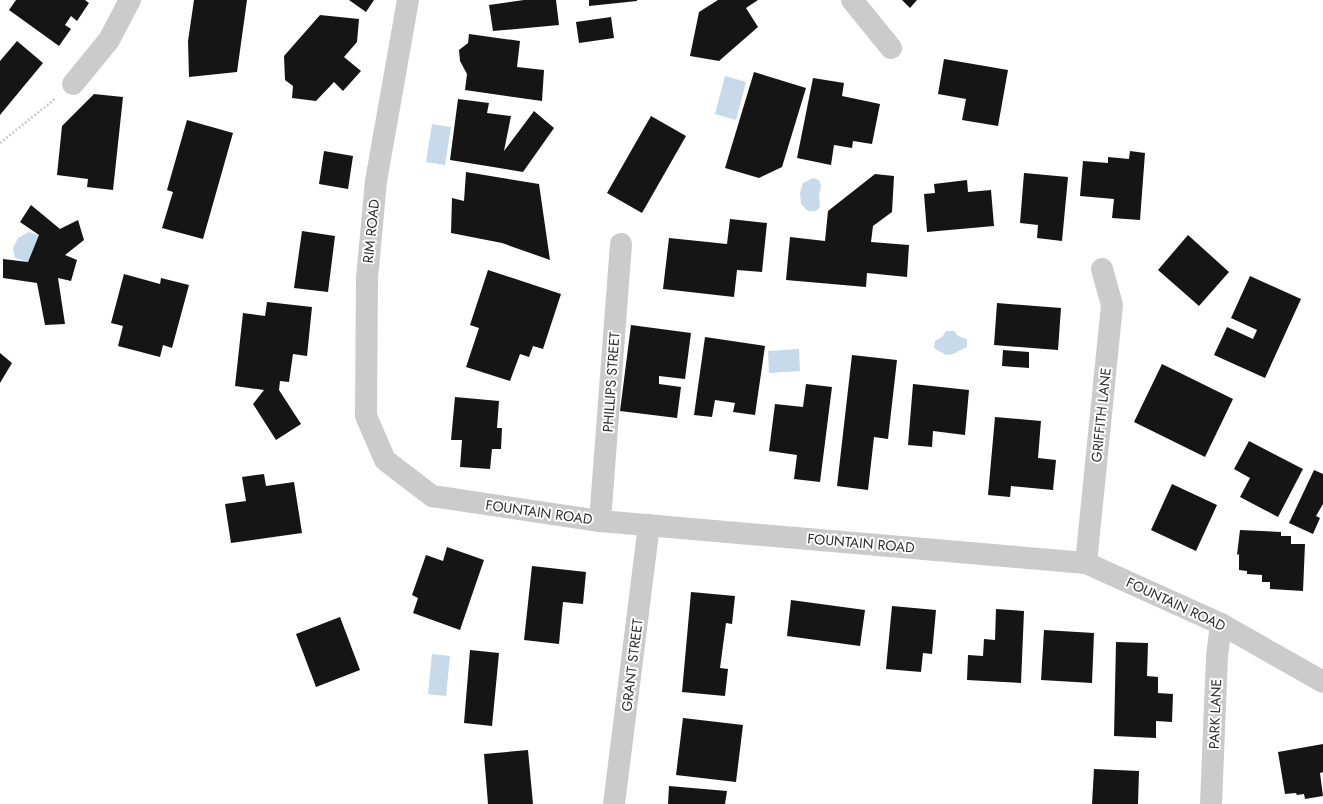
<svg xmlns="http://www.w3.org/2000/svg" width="1323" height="804" font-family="Jost,sans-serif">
	<rect width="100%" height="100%" fill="#fff"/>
	<g fill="#c6daec">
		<polygon points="725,76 746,82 736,120 715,114"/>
		<polygon points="432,124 451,127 445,165 426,162"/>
		<polygon points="813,178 819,180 821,186 819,195 820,207 816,211 808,211 801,204 800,193 803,183"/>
		<polygon points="29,232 39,235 28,262 15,258 13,248 18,238"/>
		<polygon points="946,331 954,331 958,336 967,339 967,347 953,354 946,355 934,348 935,341 942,337"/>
		<polygon points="799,349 800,371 769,373 768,351"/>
		<polygon points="432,654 450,656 446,696 428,694"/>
	</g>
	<g fill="#151515">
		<polygon points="16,0 85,0 89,3 77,21 71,16 65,25 71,29 59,46 9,10"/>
		<polygon points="194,0 247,0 237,72 189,77 188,41"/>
		<polygon points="349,0 374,0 366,12"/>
		<polygon points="524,0 556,0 559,25 493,31 489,5"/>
		<polygon points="589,0 637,0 637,1 589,6"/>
		<polygon points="718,0 758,0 746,8 758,27 719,61 690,56 699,12"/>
		<polygon points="902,0 917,0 910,8"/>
		<polygon points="320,15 359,19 357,42 344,57 361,71 343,91 334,82 316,101 292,98 293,86 285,80 284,56"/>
		<polygon points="611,17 614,38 579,43 576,22"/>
		<polygon points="469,34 520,41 517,67 544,70 542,101 465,90 467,74 460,61 459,50 468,43"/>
		<polygon points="17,41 43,63 0,115 0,61"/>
		<polygon points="944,59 1008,70 998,126 962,120 966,99 938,94"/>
		<polygon points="754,72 806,88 782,167 759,178 725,168"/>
		<polygon points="813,78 844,83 842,96 880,104 872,144 853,141 852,148 834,145 831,165 797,158"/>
		<polygon points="94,94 123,97 113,190 87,187 88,179 57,175 62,126"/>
		<polygon points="458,99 489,103 487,113 511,116 504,151 534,111 554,128 523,172 450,160"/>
		<polygon points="651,116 686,136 642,213 607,193"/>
		<polygon points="187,120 233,133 203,239 162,228 173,192 167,190"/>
		<polygon points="324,151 353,156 348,189 319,184"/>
		<polygon points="1130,151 1145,153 1140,220 1112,218 1114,199 1080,196 1083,161 1108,163 1108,157 1129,159"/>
		<polygon points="466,172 539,184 550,260 502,243 451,233 452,198 464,201"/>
		<polygon points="1024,173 1068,177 1062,241 1037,238 1038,225 1020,223"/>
		<polygon points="875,174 894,176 892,212 873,226 871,242 909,245 907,277 867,273 866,287 786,280 790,237 825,241 828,211"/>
		<polygon points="967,180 968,192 991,190 994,226 927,232 924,194 935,193 934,184"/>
		<polygon points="31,205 60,229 78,220 84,240 65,255 77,260 71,281 58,278 65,324 45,325 37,283 3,278 3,259 28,262 39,235 20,222"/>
		<polygon points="730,219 767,223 762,272 737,270 734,297 663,289 669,238 727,244"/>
		<polygon points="302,231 335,236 328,292 294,288"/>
		<polygon points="1188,235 1229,272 1199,306 1158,270"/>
		<polygon points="488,270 561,294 543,349 533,346 529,357 520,354 510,381 466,367 479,328 470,325"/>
		<polygon points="124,274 160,284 161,278 189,285 172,348 163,345 160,357 118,346 123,326 111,323"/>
		<polygon points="1250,276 1301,299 1265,378 1214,355 1227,327 1253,339 1257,330 1231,318"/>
		<polygon points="267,302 312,307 307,356 293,354 289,382 280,381 279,390 301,424 276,440 253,404 264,390 235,386 243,313 265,316"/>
		<polygon points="997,303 1061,308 1058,350 994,345"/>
		<polygon points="631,325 691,333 685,379 659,376 659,384 681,387 677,418 620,411"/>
		<polygon points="705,337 765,346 755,415 733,412 735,403 715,400 712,417 694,415"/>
		<polygon points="1003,350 1029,352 1029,368 1002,366"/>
		<polygon points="0,353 12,363 0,383"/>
		<polygon points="852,355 897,360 888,439 874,437 868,490 837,486"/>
		<polygon points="1162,364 1233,399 1205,457 1134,422"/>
		<polygon points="806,384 832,387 820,482 794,479 797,455 769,451 775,404 803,407"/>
		<polygon points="913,384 969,390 965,435 933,431 932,447 908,445"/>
		<polygon points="455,397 499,401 497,428 502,428 501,449 492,449 490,469 460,467 462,440 451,440"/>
		<polygon points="995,417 1041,421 1038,458 1056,460 1053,490 1011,486 1010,497 988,495"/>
		<polygon points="1249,441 1303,469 1278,517 1240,497 1250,478 1234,469"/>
		<polygon points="1314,470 1323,474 1323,504 1316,516 1320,518 1313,534 1289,523"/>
		<polygon points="264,474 266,486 294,482 302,533 231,543 225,504 246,501 242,477"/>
		<polygon points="1172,484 1217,505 1196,551 1151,530"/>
		<polygon points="1240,530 1281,532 1281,536 1291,536 1291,544 1305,544 1303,591 1270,589 1270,582 1262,582 1262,575 1247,574 1247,571 1239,570 1239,554 1237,555"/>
		<polygon points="447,547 484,560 460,630 413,613 418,598 412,595 426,555 443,561"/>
		<polygon points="532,566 586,572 583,604 563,602 559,644 524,640"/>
		<polygon points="691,592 735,596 732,624 726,623 720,668 728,669 725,696 682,692"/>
		<polygon points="791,600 865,610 860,646 787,636"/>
		<polygon points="892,606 936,610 932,654 923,653 921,672 886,669"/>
		<polygon points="996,609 1024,611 1021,683 967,680 968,655 983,656 984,639 995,640"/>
		<polygon points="340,617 360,670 316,687 296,634"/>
		<polygon points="1044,630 1094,633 1092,683 1041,680"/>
		<polygon points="1116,642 1148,643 1147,676 1158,677 1158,693 1173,694 1172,722 1156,721 1156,738 1114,736"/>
		<polygon points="470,650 499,653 492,726 464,723"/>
		<polygon points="683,718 743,725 736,782 676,775"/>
		<polygon points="1323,744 1323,772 1320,773 1323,796 1305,799 1304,794 1297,795 1296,793 1285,794 1278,752"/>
		<polygon points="528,750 533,804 488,804 484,754"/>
		<polygon points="1094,769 1139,771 1138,804 1092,804"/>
		<polygon points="669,786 727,791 725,804 668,804"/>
	</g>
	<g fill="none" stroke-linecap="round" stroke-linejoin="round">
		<polyline stroke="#cbcbcb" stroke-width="2.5" stroke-dasharray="2 2" stroke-linecap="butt" points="0,143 56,98"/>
		<g stroke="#cbcbcb" stroke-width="22">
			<polyline points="408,0 376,181 367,278 366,416 385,460 432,496 600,521 1086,563 1221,624 1323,682"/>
			<polyline points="852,0 891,48"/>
			<polyline points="73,84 109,40 130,0"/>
			<polyline points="600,521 621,244"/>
			<polyline points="1086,563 1112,305 1102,269"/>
			<polyline points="614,804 649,525"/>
			<polyline points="1211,804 1217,656 1221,624"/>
		</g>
	</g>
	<g text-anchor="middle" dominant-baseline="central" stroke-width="4" stroke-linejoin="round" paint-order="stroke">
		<g font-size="14" fill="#2e2e2e" stroke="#fff">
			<text transform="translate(371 231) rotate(-84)">RIM ROAD</text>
			<text transform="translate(611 382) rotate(-86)">PHILLIPS STREET</text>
			<text transform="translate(1101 415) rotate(-84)">GRIFFITH LANE</text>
			<text transform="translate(539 512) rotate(8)">FOUNTAIN ROAD</text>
			<text transform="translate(861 543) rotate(5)">FOUNTAIN ROAD</text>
			<text transform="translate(1176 604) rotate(25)">FOUNTAIN ROAD</text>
			<text transform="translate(632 665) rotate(-83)">GRANT STREET</text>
			<text transform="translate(1215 714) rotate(-88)">PARK LANE</text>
		</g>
	</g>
</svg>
